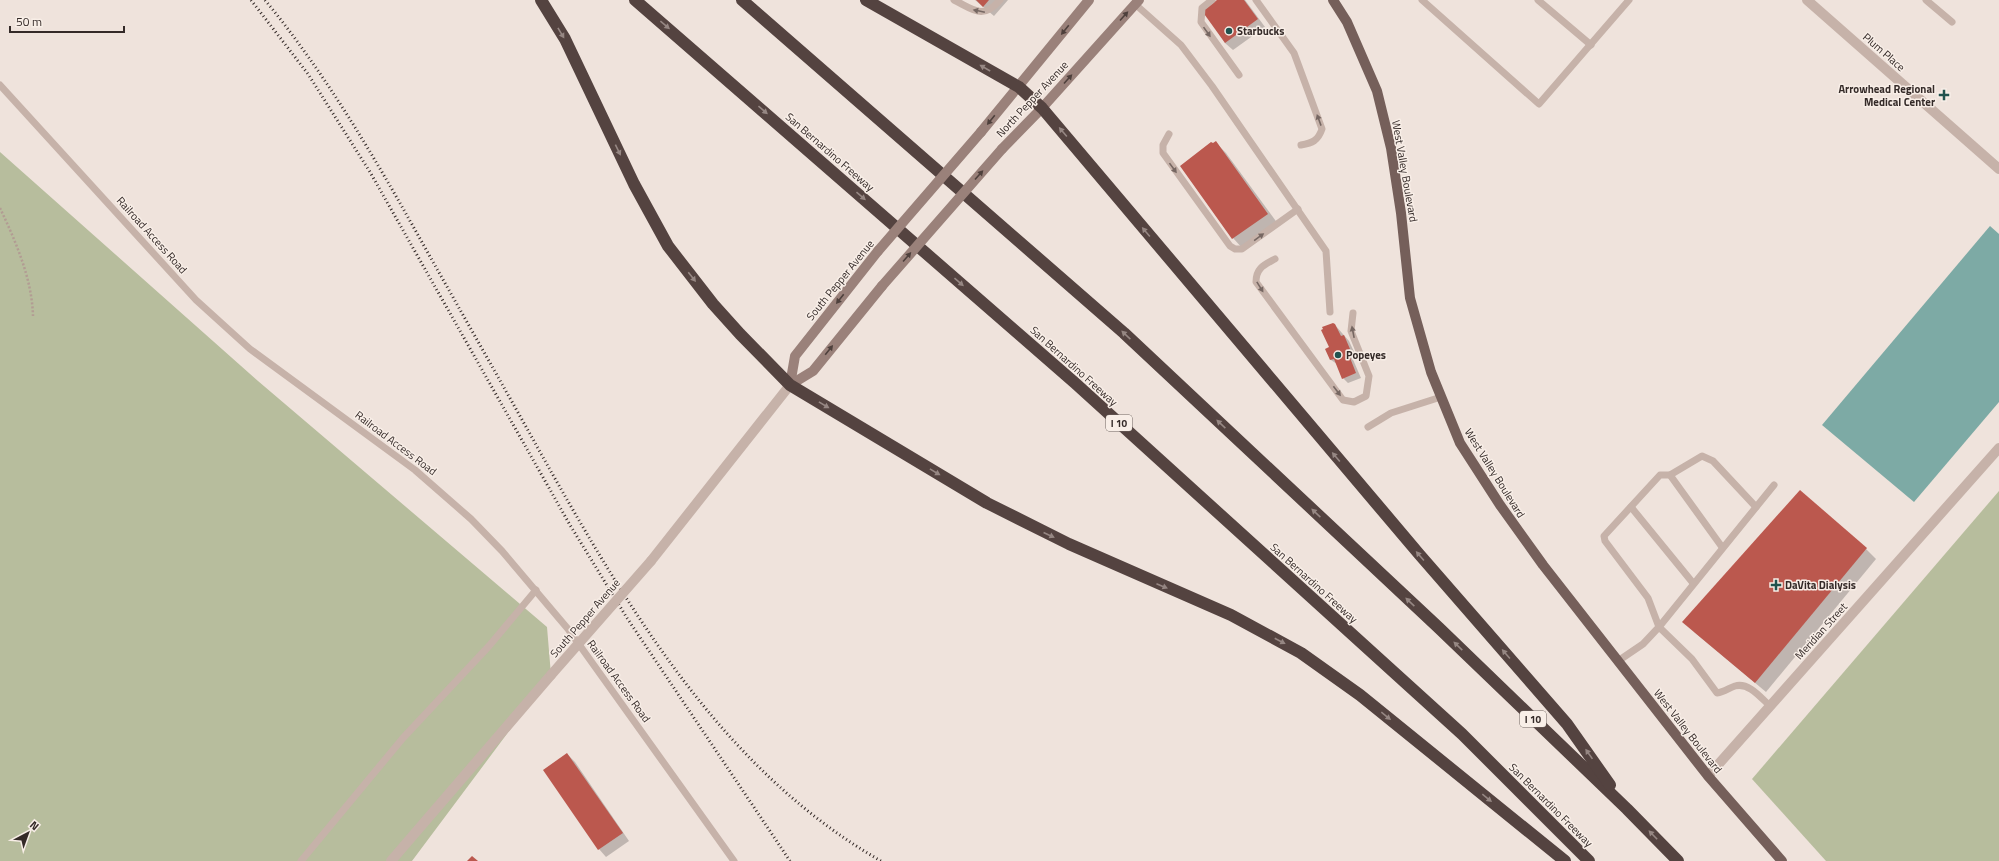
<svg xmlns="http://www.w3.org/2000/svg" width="1999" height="861" font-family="'Titillium Web',sans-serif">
	<rect width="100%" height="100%" fill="#efe3dc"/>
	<g fill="#b7bd9d">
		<polygon points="0,152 258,381 547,627 551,675 412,861 0,861"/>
		<polygon points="1999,491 1999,861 1826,861 1752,779"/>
	</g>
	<polygon fill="#7daaa5" points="1990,226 1999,234 1999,402 1914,502 1822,425"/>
	<g fill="#0003">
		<polygon points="975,0 1008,0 994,16"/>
		<polygon points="1219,0 1245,0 1265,27 1233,50 1225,43 1204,11"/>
		<polygon points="1216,143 1226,153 1278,224 1243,249 1233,238 1181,166"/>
		<polygon points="1335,325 1349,341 1355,354 1351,355 1361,378 1348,383 1343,378 1337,364 1331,360 1330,348"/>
		<polygon points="1866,549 1876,559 1766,692 1694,632"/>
		<polygon points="567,754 575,762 629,841 606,857 599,849"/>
	</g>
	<g fill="#bb584e">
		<polygon points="976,0 989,0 983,7"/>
		<polygon points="1217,0 1244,0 1258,19 1225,43 1202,11"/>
		<polygon points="1216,141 1268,214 1232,239 1180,166 1211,142 1213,143"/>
		<polygon points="1333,323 1335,324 1341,336 1344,335 1350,349 1347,350 1356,373 1342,379 1334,359 1330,360 1325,349 1329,347 1321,330 1323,329 1322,327"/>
		<polygon points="1800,490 1867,548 1755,683 1682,622"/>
		<polygon points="567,753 623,833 598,850 543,770"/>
		<polygon points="472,856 478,861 467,861"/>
	</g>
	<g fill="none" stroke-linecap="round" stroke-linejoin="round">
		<path stroke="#b29c93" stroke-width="2.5" stroke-dasharray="2 2" stroke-linecap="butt" d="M0,208C16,242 32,279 33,316"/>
		<g stroke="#c6b2a9" stroke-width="7">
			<path d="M954,0C974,10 983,20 1000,0"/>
			<polyline points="1212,0 1202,8 1201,22 1239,75"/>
			<path d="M1256,0L1294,53L1322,129C1318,141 1312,143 1301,145"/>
			<polyline points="1422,0 1539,104 1629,0"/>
			<polyline points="1538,0 1591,45"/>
			<polyline points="1926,0 1952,22"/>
			<polyline points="1135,4 1181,45 1212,86 1326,251 1330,312"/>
			<polyline points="0,85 196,300 250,349 415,470 471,519 502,551 568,629 734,861"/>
			<polyline points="1169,134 1163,145 1163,153 1230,246 1235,249 1242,249 1298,209"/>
			<path d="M1275,259C1264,265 1256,268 1256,282L1343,400L1354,402L1366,396L1369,376L1351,331L1353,313"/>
			<polyline points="1368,427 1391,413 1441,397"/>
			<polyline points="1670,475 1702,456 1713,461 1756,507"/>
			<polyline points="1631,507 1693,583"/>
			<polyline points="1659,627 1648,598 1605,541 1604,536 1660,475 1670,475 1722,547"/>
			<polyline points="1659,627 1774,485"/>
			<path d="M1618,661L1643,644L1659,627L1692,659L1717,693C1724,692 1729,688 1735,686C1749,682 1761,698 1770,706"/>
			<polyline points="301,861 403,738 489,646 536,590"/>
		</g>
		<g stroke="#c6b2a9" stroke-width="10">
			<polyline points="1807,0 1999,169"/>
			<polyline points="651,561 790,385"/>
			<polyline points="391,861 551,675"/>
		</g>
		<polyline stroke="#c6b2a9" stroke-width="10" points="1708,776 1999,448"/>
		<g stroke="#9a817a" stroke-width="10">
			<polyline points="981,132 1089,0"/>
			<polyline points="1002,149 1042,108 1139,0"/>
			<polyline points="790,385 795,356 878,251"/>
			<polyline points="790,385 813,371 882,286"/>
		</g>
		<polyline stroke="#755f5a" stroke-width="10" points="1333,0 1347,22 1377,91 1391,148 1401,213 1410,298 1431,372 1460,443 1500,505 1543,565 1708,776 1782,861"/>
		<g stroke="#544340" stroke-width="12">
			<polyline points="541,0 565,39 634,184 668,246 713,304 740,334 790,385 987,503 1069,544 1231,615 1301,653 1360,695 1565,861"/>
			<polyline points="635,0 1075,383 1462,734 1589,861"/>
			<polyline points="742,0 1124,333 1439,628 1627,809 1678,861"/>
			<polyline points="866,0 1019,87 1042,108 1419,554 1567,724 1610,785"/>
		</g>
		<g stroke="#342a28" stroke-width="3" stroke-dasharray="1 3" stroke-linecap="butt">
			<polyline points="251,0 308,74 370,172 570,525 627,618 790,861"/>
			<path d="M265,0C329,78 379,165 428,253C468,324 509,396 549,468C634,618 727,773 881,861"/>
		</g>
		<polyline stroke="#c6b2a9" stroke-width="10" points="551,675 651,561"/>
		<g stroke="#9a817a" stroke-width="10">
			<polyline points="878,251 981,132"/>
			<polyline points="882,286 1002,149"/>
		</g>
	</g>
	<defs><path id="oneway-solid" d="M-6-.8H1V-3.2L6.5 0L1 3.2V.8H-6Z"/></defs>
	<g fill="#766762">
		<use href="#oneway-solid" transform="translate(979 11) rotate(-168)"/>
		<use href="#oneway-solid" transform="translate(1207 32) rotate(55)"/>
		<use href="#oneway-solid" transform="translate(1319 120) rotate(-110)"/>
		<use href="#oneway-solid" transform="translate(1173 168) rotate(54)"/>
		<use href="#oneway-solid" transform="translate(1259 237) rotate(-36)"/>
		<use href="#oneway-solid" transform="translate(1260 287) rotate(58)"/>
		<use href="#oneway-solid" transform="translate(1353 332) rotate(-101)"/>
		<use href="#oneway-solid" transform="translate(1337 391) rotate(53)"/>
	</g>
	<g fill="#4e403c">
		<use href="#oneway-solid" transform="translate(1124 16) rotate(-48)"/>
		<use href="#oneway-solid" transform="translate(1065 30) rotate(129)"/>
		<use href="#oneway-solid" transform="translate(1068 79) rotate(-48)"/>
		<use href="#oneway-solid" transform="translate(991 120) rotate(129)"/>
		<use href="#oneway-solid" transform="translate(979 175) rotate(-48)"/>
		<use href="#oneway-solid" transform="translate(907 257) rotate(-49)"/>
		<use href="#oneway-solid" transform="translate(840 299) rotate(128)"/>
		<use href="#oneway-solid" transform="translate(829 350) rotate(-51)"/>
	</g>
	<g fill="#968783">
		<use href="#oneway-solid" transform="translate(665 25) rotate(40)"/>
		<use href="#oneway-solid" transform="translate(561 33) rotate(59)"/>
		<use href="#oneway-solid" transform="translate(985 68) rotate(-150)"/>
		<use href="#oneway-solid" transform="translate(763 110) rotate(41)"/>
		<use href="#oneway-solid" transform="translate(1063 132) rotate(-130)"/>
		<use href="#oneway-solid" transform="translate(618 150) rotate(64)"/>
		<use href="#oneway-solid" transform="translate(861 196) rotate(41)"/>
		<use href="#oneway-solid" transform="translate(1146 232) rotate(-130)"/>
		<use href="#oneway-solid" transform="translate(692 277) rotate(52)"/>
		<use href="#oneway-solid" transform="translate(959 282) rotate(41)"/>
		<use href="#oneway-solid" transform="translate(1126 335) rotate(-137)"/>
		<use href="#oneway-solid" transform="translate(824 405) rotate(31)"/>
		<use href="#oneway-solid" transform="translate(1221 424) rotate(-137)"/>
		<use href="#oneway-solid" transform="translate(1336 457) rotate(-130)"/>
		<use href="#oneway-solid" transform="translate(935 472) rotate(31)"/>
		<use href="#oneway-solid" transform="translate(1316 513) rotate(-137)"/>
		<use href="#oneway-solid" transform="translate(1049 535) rotate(25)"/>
		<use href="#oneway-solid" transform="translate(1420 556) rotate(-131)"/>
		<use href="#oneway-solid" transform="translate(1162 586) rotate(23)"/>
		<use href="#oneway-solid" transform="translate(1410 602) rotate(-137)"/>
		<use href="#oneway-solid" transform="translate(1280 641) rotate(28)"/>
		<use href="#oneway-solid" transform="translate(1458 646) rotate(-136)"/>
		<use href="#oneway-solid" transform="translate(1506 654) rotate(-131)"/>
		<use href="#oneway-solid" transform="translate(1386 716) rotate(39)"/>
		<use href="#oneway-solid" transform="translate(1589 754) rotate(-125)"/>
		<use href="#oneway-solid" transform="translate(1487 798) rotate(39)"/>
		<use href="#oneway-solid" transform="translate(1653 835) rotate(-134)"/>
	</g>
	<g fill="#21524e" stroke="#f8eee7" stroke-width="1.5">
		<circle cx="1229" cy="31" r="4"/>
		<path d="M1942 89h4v4h4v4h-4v4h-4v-4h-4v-4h4z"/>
		<circle cx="1338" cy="355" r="4"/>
		<path d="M1774 579h4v4h4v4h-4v4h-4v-4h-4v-4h4z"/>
	</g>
	<g text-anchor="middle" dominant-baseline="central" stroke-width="3" stroke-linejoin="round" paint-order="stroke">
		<g fill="#f8eee7" stroke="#6f6561" stroke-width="1">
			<rect x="1106" y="415" width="26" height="16" rx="3"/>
			<rect x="1520" y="711" width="26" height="16" rx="3"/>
		</g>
		<g font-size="10" font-weight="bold" fill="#342a28">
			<text x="1119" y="423">I 10</text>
			<text x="1533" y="719">I 10</text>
		</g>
		<g font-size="11" font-weight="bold" fill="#342a28" stroke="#f8eee7" text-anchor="start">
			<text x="1237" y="31">Starbucks</text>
			<text x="1935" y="89" text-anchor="end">Arrowhead Regional<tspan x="1935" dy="13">Medical Center</tspan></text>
			<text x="1346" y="355">Popeyes</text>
			<text x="1785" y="585">DaVita Dialysis</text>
		</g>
		<g font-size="11" fill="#342a28" stroke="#f8eee7">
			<text transform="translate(1884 52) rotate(41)">Plum Place</text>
			<text transform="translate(1032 99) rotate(-47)">North Pepper Avenue</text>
			<text transform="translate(830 152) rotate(41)">San Bernardino Freeway</text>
			<text transform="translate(1405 171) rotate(80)">West Valley Boulevard</text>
			<text transform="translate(152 235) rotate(48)">Railroad Access Road</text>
			<text transform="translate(840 280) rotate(-51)">South Pepper Avenue</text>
			<text transform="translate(1074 366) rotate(42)">San Bernardino Freeway</text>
			<text transform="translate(396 443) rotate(37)">Railroad Access Road</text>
			<text transform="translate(1495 473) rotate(58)">West Valley Boulevard</text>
			<text transform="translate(1314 583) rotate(42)">San Bernardino Freeway</text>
			<text transform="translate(585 618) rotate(-49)">South Pepper Avenue</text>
			<text transform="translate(1821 631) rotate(-48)">Meridian Street</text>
			<text transform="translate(619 681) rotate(54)">Railroad Access Road</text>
			<text transform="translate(1688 731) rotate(52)">West Valley Boulevard</text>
			<text transform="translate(1551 805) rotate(45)">San Bernardino Freeway</text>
		</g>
	</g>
	<g transform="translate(28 833) rotate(41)" stroke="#f8eee7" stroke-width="3" paint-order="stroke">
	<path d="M0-3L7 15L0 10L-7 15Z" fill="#342a28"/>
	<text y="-6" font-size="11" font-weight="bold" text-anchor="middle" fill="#342a28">N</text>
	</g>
	<path d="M10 26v6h114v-6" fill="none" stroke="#342a28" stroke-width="2"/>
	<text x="16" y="26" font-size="12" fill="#342a28" stroke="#f8eee7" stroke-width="3" paint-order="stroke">50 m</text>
</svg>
